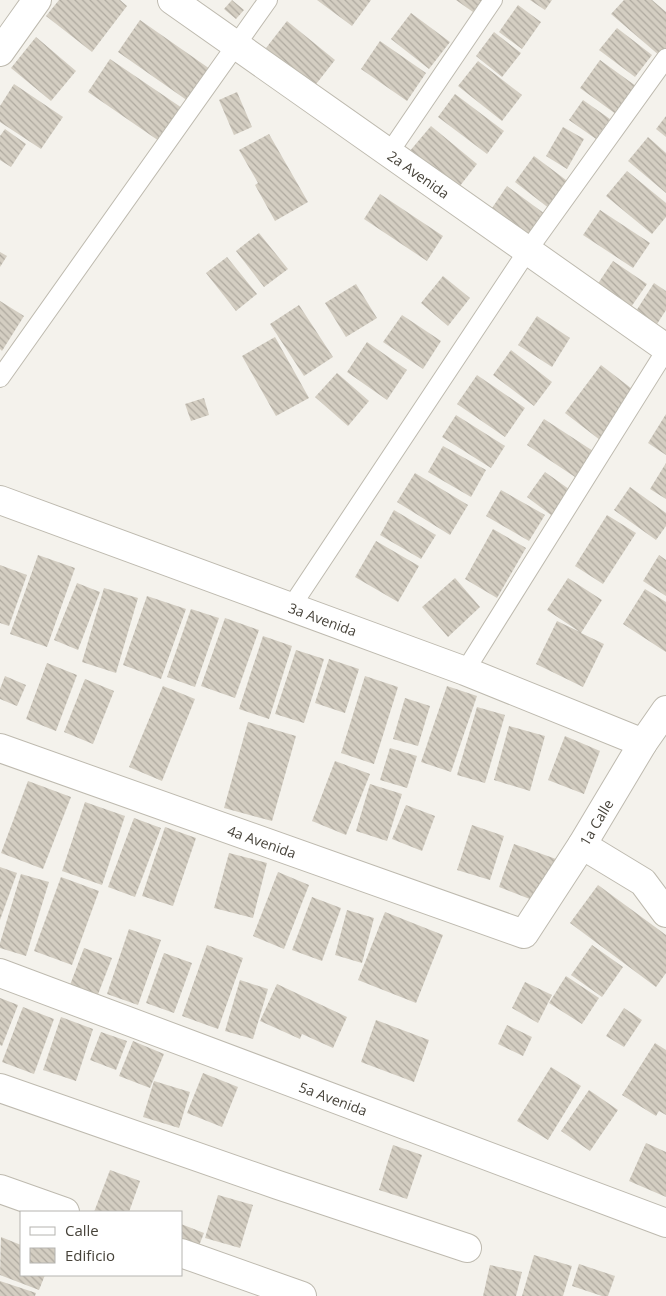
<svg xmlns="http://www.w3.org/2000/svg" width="666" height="1296" font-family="'Open Sans',sans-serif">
	<defs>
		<pattern id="building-back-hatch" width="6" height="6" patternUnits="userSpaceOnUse" patternTransform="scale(1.25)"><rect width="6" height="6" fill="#d4cec2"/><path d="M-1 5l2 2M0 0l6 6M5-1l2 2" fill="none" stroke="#aea99f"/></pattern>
	</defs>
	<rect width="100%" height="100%" fill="#f4f2ec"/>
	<g fill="url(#building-back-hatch)">
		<polygon points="59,0 120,0 127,6 92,52 46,16"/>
		<polygon points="232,0 244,10 236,19 224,9"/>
		<polygon points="317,0 371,0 352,26"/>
		<polygon points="456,0 482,0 473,12"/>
		<polygon points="530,0 552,0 545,10"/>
		<polygon points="624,0 652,0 666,12 666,49 660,56 611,14"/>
		<polygon points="518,5 541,22 522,49 499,32"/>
		<polygon points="411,13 450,42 429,69 391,39"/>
		<polygon points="140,20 210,69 188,101 118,52"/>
		<polygon points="287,21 335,60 313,88 266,48"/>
		<polygon points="617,28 652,55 635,77 599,50"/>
		<polygon points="494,32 521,53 502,77 476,56"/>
		<polygon points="36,37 76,71 51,101 11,68"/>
		<polygon points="380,41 426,73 407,101 361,69"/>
		<polygon points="110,59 185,110 162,143 88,92"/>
		<polygon points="600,60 640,89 620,117 580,88"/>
		<polygon points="478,61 522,95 502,121 458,86"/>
		<polygon points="14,84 63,117 41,149 0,122 0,106"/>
		<polygon points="237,92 252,127 234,135 219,100"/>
		<polygon points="455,94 504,131 487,154 438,117"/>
		<polygon points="583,100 610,119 596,139 569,120"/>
		<polygon points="666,116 666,137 656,129"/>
		<polygon points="431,126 477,164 456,191 409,152"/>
		<polygon points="563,127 584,139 567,169 546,156"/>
		<polygon points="5,129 26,144 11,167 0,160 0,136"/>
		<polygon points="269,134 308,202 275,221 255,185 258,183 239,150"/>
		<polygon points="648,137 666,153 666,193 628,161"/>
		<polygon points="534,156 570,183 550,209 515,182"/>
		<polygon points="627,171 666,203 666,217 652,234 606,196"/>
		<polygon points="507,186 545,214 530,236 492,208"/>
		<polygon points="380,194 443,236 427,261 364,219"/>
		<polygon points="600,210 650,243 633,268 583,235"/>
		<polygon points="259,233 288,269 264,287 236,251"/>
		<polygon points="0,252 7,256 0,267"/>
		<polygon points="227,257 257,294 236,311 206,273"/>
		<polygon points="613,261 647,284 622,320 589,297"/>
		<polygon points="443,276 470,298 448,326 421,303"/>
		<polygon points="654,283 666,291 666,310 650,335 629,322"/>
		<polygon points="356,284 377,318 346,337 325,303"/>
		<polygon points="0,301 24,316 2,351 0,349"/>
		<polygon points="299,305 333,357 304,376 270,324"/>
		<polygon points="402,315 441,341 423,369 383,342"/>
		<polygon points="537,316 570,338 552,367 518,345"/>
		<polygon points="275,337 309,398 276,416 242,356"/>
		<polygon points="367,342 407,370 387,400 347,372"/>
		<polygon points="511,350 552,382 534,406 493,375"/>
		<polygon points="601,365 636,392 600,440 565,413"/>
		<polygon points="337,373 369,401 348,426 315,397"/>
		<polygon points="477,375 525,408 505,437 457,404"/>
		<polygon points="204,398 209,415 191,421 185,404"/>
		<polygon points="666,414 666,455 648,443"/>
		<polygon points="456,415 505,446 491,468 442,437"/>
		<polygon points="544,419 593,451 575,477 527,445"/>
		<polygon points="443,446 486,470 471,497 428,472"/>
		<polygon points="666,463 666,499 650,489"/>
		<polygon points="545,472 573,492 555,518 527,497"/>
		<polygon points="415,473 468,505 450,535 397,502"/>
		<polygon points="630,487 666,513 666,526 656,540 614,510"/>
		<polygon points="501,490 545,515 529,541 486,516"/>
		<polygon points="394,510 436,535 421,559 380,535"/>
		<polygon points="607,515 636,533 603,584 575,566"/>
		<polygon points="493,529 526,548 497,598 465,579"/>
		<polygon points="376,541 419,566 398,602 355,577"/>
		<polygon points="38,555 75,568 47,647 10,634"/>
		<polygon points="659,555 666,560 666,596 643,581"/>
		<polygon points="0,565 27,575 9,626 0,623"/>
		<polygon points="455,578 480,607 448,637 422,607"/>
		<polygon points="568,578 602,600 581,633 604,644 583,687 536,664 557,621 580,632 547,610"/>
		<polygon points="77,583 100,592 78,650 54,640"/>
		<polygon points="104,588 138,598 116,673 82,662"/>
		<polygon points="645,589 666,602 666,652 623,624"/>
		<polygon points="147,596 186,609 161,679 123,665"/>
		<polygon points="191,609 219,618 195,687 167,677"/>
		<polygon points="225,618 259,630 235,698 201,686"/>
		<polygon points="263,636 292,646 269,719 239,709"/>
		<polygon points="296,650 324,659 304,723 275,714"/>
		<polygon points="329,659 359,669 345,713 315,703"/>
		<polygon points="47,663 77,675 56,731 26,719"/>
		<polygon points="5,676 26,685 17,706 0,699 0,689"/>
		<polygon points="365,676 398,687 374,764 341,753"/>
		<polygon points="85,679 114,691 93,744 64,732"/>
		<polygon points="163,686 195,699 162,781 129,767"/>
		<polygon points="447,686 477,696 451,772 421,762"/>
		<polygon points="405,698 430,706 418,746 393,739"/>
		<polygon points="477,707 505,715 485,783 457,775"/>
		<polygon points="248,722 296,736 272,821 224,808"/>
		<polygon points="509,726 545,736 530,791 494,780"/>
		<polygon points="565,736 600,751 584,794 548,780"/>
		<polygon points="390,748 417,756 407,788 380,780"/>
		<polygon points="335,761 370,774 346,835 312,821"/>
		<polygon points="28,781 71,797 43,869 1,853"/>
		<polygon points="370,784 402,794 387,841 356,831"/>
		<polygon points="85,802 125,816 102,885 62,871"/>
		<polygon points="406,805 435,816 422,851 392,839"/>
		<polygon points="134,818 161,828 135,897 108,887"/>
		<polygon points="472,825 504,836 490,880 457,870"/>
		<polygon points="165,827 196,838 173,906 142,896"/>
		<polygon points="514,844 556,859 540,903 499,887"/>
		<polygon points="229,853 267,863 253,918 214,908"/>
		<polygon points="0,867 17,873 0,920"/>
		<polygon points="278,872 309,885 284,949 253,936"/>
		<polygon points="21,874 49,882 26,956 0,948 0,943"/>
		<polygon points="61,877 99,891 72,965 34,951"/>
		<polygon points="598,885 666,935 666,973 656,987 570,923"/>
		<polygon points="312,897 341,908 322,961 292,950"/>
		<polygon points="347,910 374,918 362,963 335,955"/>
		<polygon points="385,912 443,935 416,1003 358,980"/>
		<polygon points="129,929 161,940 138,1005 107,994"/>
		<polygon points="207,945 243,958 218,1029 182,1016"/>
		<polygon points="592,945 623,967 602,997 571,975"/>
		<polygon points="84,948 112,958 97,997 70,985"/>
		<polygon points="164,953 192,963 174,1013 146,1003"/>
		<polygon points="566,976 599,998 582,1024 549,1003"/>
		<polygon points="240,980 268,989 253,1039 225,1031"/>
		<polygon points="525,982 552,995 538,1023 512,1008"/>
		<polygon points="277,984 347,1017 333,1048 302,1034 300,1039 260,1021"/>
		<polygon points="0,998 18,1005 2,1046 0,1045"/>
		<polygon points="23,1007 54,1019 34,1074 2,1062"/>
		<polygon points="624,1008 642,1020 624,1047 606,1036"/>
		<polygon points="61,1017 93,1029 76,1081 43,1070"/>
		<polygon points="376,1020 429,1040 414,1082 361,1062"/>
		<polygon points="507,1025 532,1037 523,1056 498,1044"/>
		<polygon points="101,1032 127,1041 116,1070 90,1060"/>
		<polygon points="133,1041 164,1054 150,1088 119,1076"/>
		<polygon points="655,1043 666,1050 666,1115 659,1111 656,1116 622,1095"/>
		<polygon points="551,1067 581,1086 548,1140 517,1121"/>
		<polygon points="203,1073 238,1087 222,1127 187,1113"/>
		<polygon points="154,1081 190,1092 179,1128 143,1117"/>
		<polygon points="589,1090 618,1110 590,1151 561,1131"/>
		<polygon points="646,1143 666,1152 666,1197 629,1181"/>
		<polygon points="393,1145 422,1155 407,1199 379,1190"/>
		<polygon points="110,1170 140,1181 129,1212 94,1212"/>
		<polygon points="218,1195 253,1205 240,1248 205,1238"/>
		<polygon points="181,1224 204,1233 193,1261 181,1256"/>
		<polygon points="1,1237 21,1245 21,1275 45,1275 39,1290 0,1275"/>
		<polygon points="534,1255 572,1266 563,1296 522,1296"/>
		<polygon points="579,1264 615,1276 608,1296 602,1296 572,1286"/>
		<polygon points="490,1265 522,1272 516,1296 483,1296"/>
		<polygon points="0,1281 36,1293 35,1296 0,1296"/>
	</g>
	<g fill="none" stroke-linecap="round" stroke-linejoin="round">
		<g stroke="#bebaaf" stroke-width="20">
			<g id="lane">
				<polyline points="389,153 493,0"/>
				<polyline points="0,378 268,0"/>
				<polyline points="291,607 528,250 666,58"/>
				<polyline points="465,671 666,350"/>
			</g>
		</g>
		<g stroke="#bebaaf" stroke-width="30">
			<g id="street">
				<path id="s1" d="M172,0L666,348"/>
				<polyline points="0,52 37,0"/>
				<path id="s2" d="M0,500L465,671L643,743"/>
				<path id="s3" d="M0,748L524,934L582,845L643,743L666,710"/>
				<polyline points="582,845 643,882 666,913"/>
				<path id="s4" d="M0,973L666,1223"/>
				<polyline points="0,1088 278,1185 467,1248"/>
				<polyline points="0,1189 65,1212"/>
				<polyline points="181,1253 302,1296"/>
			</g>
		</g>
		<use href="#lane" stroke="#fff" stroke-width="18"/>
		<use href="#street" stroke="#fff" stroke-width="28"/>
	</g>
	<g text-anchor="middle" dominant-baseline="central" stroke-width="5" stroke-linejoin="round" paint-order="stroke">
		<g font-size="14" fill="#47433a" stroke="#fff">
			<text stroke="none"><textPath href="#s1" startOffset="302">2a Avenida</textPath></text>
			<text stroke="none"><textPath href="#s2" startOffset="344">3a Avenida</textPath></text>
			<text stroke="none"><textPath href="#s3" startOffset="689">1a Calle</textPath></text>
			<text stroke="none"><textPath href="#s3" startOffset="278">4a Avenida</textPath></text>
			<text stroke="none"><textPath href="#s4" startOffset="356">5a Avenida</textPath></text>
		</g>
	</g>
	<rect x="20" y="1211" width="162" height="65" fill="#ffffff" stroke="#b5b4b0"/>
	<rect x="30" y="1227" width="25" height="8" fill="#ffffff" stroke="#b5b4b0"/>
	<text x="65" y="1236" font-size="15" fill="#47433a">Calle</text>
	<rect x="30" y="1248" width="25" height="15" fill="url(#building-back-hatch)" stroke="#b5b4b0"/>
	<text x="65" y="1261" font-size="15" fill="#47433a">Edificio</text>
</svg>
